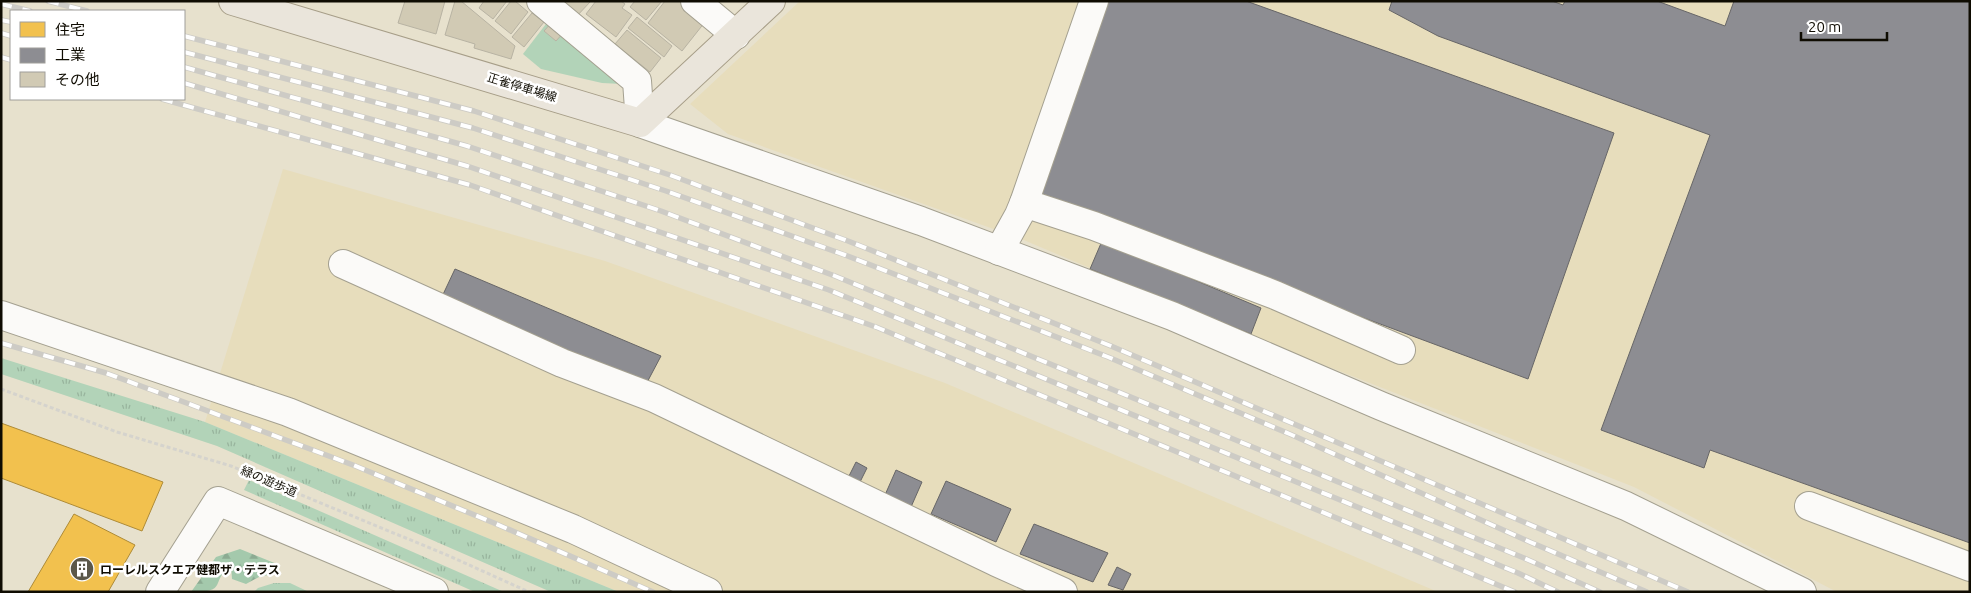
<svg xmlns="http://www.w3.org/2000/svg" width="1971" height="593" font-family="Ubuntu,'Noto Sans JP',sans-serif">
	<defs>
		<pattern id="grass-tufts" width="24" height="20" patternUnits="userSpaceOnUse" patternTransform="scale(1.25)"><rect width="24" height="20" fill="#b2d3b8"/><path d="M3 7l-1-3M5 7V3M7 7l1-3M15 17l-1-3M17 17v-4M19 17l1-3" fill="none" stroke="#98b49d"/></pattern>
		<pattern id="forest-firs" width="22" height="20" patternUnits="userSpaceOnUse" patternTransform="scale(1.25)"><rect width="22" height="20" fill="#a4c9ac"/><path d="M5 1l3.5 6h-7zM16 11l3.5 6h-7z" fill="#8cab92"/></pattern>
	</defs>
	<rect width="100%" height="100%" fill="#e7e1cd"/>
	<g fill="#e7ddbc">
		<polygon points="800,1 1970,1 1970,592 1837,592 1634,487 1248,335 1019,238 728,134 690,104"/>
		<polygon points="283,169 605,261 945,383 1438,592 619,592 205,422"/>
	</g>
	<g fill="url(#grass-tufts)">
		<polygon points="1,358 205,422 619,592 551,592 217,446 1,374"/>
		<polygon points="249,480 504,592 475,592 244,490"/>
		<polygon points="274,583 290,583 309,592 254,592 258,588"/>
	</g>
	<path fill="url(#forest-firs)" d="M240,549L277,564L278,573L259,577L246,584L232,579L231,565C209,583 229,592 191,592L216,557Z"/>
	<polygon fill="#b2d3b8" points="549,20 622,84 602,83 541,69 523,54"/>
	<g fill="#f2c14e" stroke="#ae8b37">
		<polygon points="1,423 163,482 142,531 1,478"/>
		<polygon points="74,514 135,545 108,592 28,592"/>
	</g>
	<g fill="#8d8d92" stroke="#676667">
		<polygon points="1106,1 1246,1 1614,133 1528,379 1036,196"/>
		<polygon points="1392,1 1552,1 1563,5 1565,1 1657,1 1725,26 1734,1 1970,1 1970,543 1710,450 1704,468 1601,430 1710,135 1438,36 1389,10"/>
		<polygon points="1102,241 1261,308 1251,334 1090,269"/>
		<polygon points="455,269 661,356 643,390 439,303"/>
		<polygon points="856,462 867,468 860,482 849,476"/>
		<polygon points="896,470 922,482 911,507 885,495"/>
		<polygon points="946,481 1011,509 996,542 931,514"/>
		<polygon points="1034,524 1108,553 1093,582 1020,554"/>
		<polygon points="1117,567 1131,574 1123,590 1108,585"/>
	</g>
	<g fill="#d1cab4" stroke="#b8b3a3">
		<polygon points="405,1 445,1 436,34 398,23"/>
		<polygon points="455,1 461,1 515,46 511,59 474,48 475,44 445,35"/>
		<polygon points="484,1 507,1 493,19 479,8"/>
		<polygon points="511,1 515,1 528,12 511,34 495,21"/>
		<polygon points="560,1 591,1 575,18"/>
		<polygon points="596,1 621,1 625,4 622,8 632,15 616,37 586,14"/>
		<polygon points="635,1 662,1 646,20 630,7"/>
		<polygon points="665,1 680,1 705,22 682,51 648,23"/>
		<polygon points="532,13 544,22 524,47 512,37"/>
		<polygon points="637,17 672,46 664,57 628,28"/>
		<polygon points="552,22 564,32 556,41 544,31"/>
		<polygon points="627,30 661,58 650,72 615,44"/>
	</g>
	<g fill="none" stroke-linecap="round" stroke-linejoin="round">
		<g stroke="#a4a090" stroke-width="30">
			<g id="minor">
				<polyline points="541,1 637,81 640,123 921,221 1172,316 1381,406 1626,506 1802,592"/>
				<polyline points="695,1 736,35"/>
				<polyline points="1094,1 1024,203 1094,226 1275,295 1401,350"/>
				<polyline points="999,251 1019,215 1024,203"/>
				<polyline points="343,264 562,363 654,398 996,562 1063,592"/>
				<polyline points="1,315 288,412 573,529 708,592"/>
				<polyline points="1809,506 1970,567"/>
				<polyline points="160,592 218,501 434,592"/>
			</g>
		</g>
		<g stroke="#a79e88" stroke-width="30">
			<polyline id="major" points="233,1 640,123 771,1"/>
		</g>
		<polyline stroke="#d5d3cd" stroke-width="3" stroke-dasharray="4 2.5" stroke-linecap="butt" points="1,389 117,432 231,466 447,555 529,592"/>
		<use href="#minor" stroke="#fbfaf8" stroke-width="28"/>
		<use href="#major" stroke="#eae5db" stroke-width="28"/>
		<g stroke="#cdcbc5" stroke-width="5.5">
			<g id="rail">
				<polyline points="48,1 87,11"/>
				<polyline points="1,4 30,11"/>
				<polyline points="1,20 11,22"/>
				<polyline points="1,33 11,36"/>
				<polyline points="184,36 474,111 670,175 848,241 1111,346 1688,592"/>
				<polyline points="184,52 473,128 666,191 845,255 1108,357 1292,435 1530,542 1647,592"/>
				<polyline points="1,57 11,60"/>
				<polyline points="184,67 467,146 661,211 835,276 1524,558 1600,592"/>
				<polyline points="184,83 467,166 829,290 1518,573 1558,592"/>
				<polyline points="162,99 470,185 876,327 1515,592"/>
				<polyline points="1,343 106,373 353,465 494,523 653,592"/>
			</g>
		</g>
		<use href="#rail" stroke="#fff" stroke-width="4" stroke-dasharray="11" stroke-linecap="butt"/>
	</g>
	<defs>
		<g id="building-disc" transform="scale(1.25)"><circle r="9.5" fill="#5b5749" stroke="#fff"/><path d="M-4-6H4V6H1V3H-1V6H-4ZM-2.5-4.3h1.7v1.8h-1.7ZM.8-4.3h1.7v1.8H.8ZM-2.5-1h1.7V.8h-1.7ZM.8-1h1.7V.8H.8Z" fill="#fff"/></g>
	</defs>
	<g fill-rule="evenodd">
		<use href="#building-disc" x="82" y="569"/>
	</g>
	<g text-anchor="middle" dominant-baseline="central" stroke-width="5" stroke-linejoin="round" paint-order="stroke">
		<g font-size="12" fill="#0f0c02" stroke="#fff">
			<text transform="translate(522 87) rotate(17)">正雀停車場線</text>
			<text transform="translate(269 481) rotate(23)">緑の遊歩道</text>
		</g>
		<g font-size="12" font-weight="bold" fill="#0f0c02" stroke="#fff" text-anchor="start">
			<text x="100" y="569">ローレルスクエア健都ザ・テラス</text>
		</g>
	</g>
	<rect width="1971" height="593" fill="none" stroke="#0f0c02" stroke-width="5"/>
	<rect x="10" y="10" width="175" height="90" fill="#ffffff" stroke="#9f9e9a"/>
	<rect x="20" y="22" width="25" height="15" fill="#f2c14e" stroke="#9f9e9a"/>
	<text x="55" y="35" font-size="15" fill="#0f0c02">住宅</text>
	<rect x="20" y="48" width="25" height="15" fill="#8d8d92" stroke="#9f9e9a"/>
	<text x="55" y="60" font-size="15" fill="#0f0c02">工業</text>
	<rect x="20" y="72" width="25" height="15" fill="#d1cab4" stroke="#9f9e9a"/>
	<text x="55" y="85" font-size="15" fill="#0f0c02">その他</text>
	<path d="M1801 32v8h86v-8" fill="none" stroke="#0f0c02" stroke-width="2.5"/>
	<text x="1808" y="32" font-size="15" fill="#0f0c02" stroke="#ffffff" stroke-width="4" paint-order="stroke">20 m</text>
</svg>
